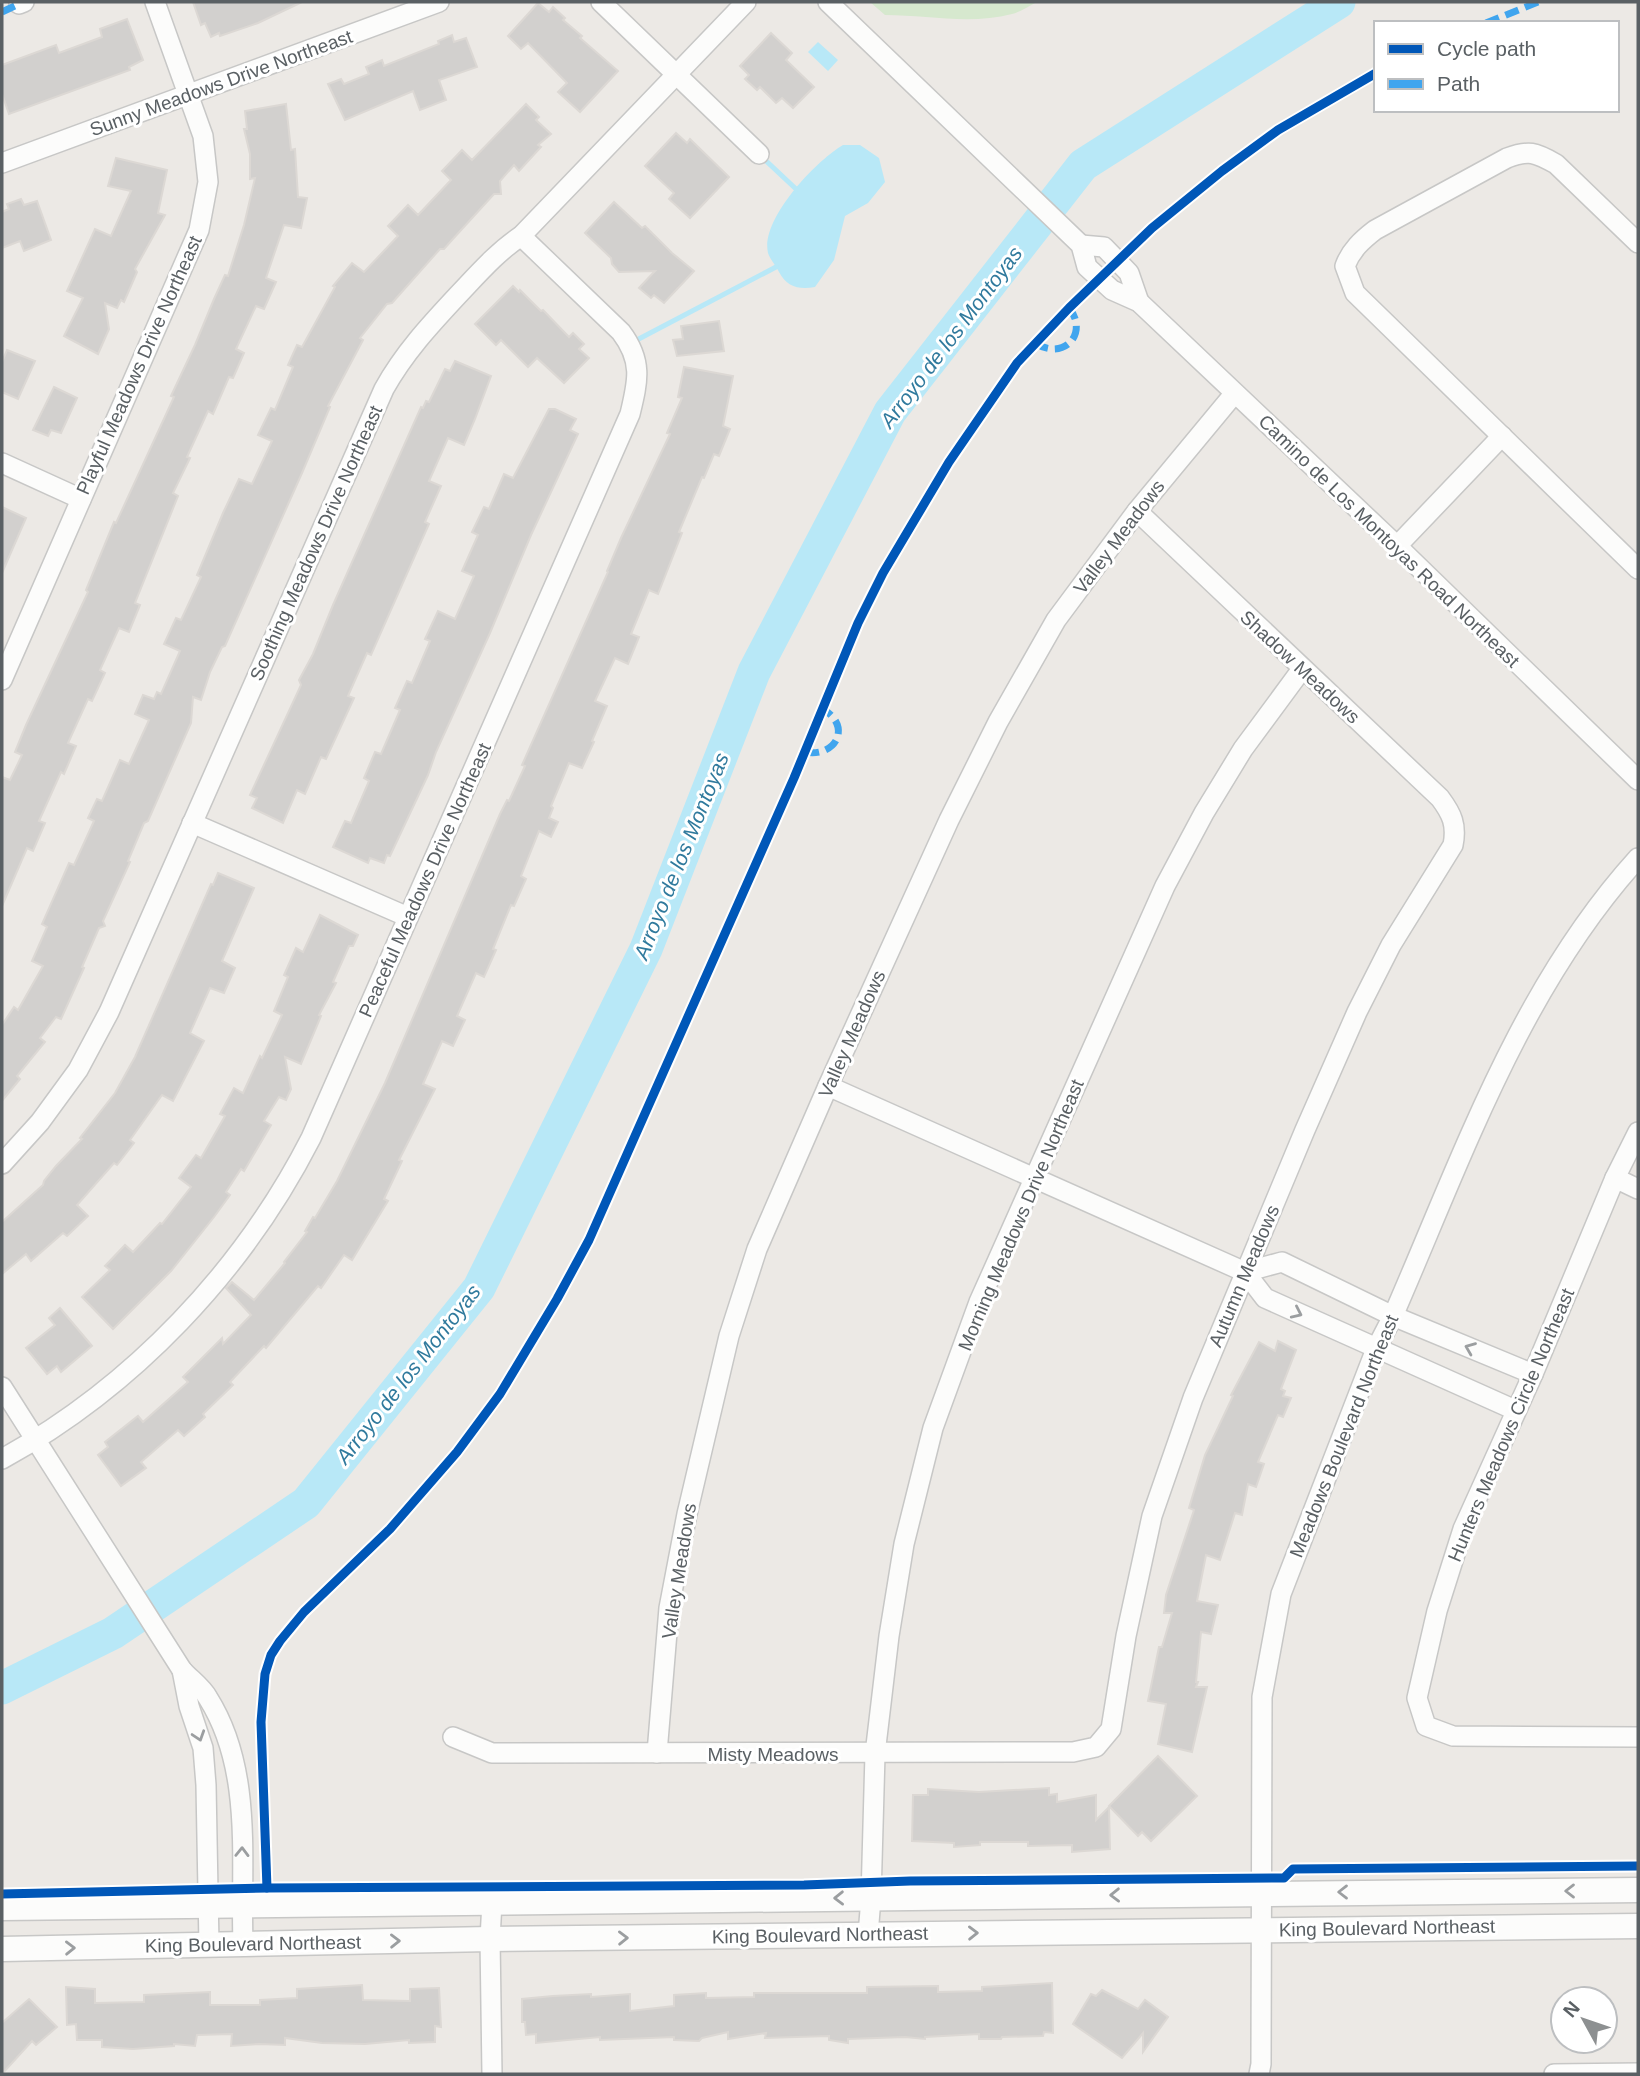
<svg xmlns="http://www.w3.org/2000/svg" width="1640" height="2076" font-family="Helvetica,sans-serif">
	<rect width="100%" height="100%" fill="#ece9e5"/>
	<path fill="#d6e8ce" d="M870,2H1037C1029,6 1020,12 1012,14C970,25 927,15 885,15Z"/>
	<g fill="#b8e8f7">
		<polygon points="818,42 838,60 828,71 808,52"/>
		<path d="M843,145H860L879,158L885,182L868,203L845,216L834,260L815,287C799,290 787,287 779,272C776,266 770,259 768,253C760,219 817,160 843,145Z"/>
	</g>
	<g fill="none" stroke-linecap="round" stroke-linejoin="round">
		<g stroke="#b8e8f7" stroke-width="5">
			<polyline points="762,157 796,189"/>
			<polyline points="633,342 776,267"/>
		</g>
		<polyline stroke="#b8e8f7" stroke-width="33" points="2,1688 113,1633 306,1503 479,1288 646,949 754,672 890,412 1083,165 1339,2"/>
	</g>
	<g fill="#d2d0ce" stroke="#dcd8d4" stroke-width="2">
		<polygon points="193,2 302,2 258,23 220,36 219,33 211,37 205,23 201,25"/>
		<polygon points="538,3 549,12 553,7 565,18 563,20 582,36 580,38 618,71 580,112 558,92 567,83 528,43 521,49 508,36"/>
		<polygon points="127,19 143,60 129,67 130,70 9,114 2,94 2,65 56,45 59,53 102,37 100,29"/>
		<polygon points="771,33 792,53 786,60 814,87 793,108 782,98 776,103 760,87 757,90 745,79 749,75 740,66"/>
		<polygon points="452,35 454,42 466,38 477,67 439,80 446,100 420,110 413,91 345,120 328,84 341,79 344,84 369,74 366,67 382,60 384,66 439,44 438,41"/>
		<polygon points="286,104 291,150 295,149 298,197 307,198 301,228 284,225 266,278 276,282 264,309 256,306 236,349 244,353 233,378 229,377 213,414 208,411 187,457 190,458 173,493 178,496 135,603 140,605 129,632 119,628 100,670 105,673 92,701 88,699 68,743 76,746 64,774 61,772 39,821 45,823 33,851 27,848 2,906 2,777 10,780 22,755 15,752 26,725 88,592 86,590 114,522 116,523 174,397 171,396 195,345 214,299 225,275 228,276 244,225 255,178 250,179 250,154 244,129 247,129 245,111"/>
		<polygon points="526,104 539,117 536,120 551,134 538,145 541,147 519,171 514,165 500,181 501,194 494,194 452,240 444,249 440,249 392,303 387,304 360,338 363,340 328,406 330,407 302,473 225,646 222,647 210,672 201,700 193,697 191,723 148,821 144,823 128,861 130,862 103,921 105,926 99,928 82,967 84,968 61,1019 56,1017 40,1038 45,1042 17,1076 20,1079 2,1101 2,1025 14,1007 18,1010 43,966 32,961 47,927 42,924 69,863 74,865 94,821 88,818 97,799 102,801 120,760 129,764 149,720 135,714 143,695 154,699 157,692 161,694 180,651 164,644 176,618 181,620 201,577 197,575 223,513 239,479 252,484 272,441 258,435 271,408 275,410 293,367 288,365 297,345 302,347 335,287 333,286 352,263 364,272 398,236 388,226 408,205 418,215 451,180 442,171 462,150 472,160"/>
		<polygon points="676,133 687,143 690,139 729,177 690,218 669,199 674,193 645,166"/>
		<polygon points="116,158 167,170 158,213 165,215 135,269 137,272 124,302 121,300 117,308 105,303 109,329 98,354 64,336 83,298 67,291 95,229 111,236 131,191 108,186"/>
		<polygon points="21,199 24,205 37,201 51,240 24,251 20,241 2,248 2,212 9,209 7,204"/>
		<polygon points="614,202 642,228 645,226 672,253 694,271 664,303 654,295 651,298 639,288 655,271 619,272 612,264 611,258 585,233"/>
		<polygon points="513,286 519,292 520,290 541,311 543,310 569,337 573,333 584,344 579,349 589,358 564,383 537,358 528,367 501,340 496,345 475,324"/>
		<polygon points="719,321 724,351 677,356 673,340 683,339 681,326"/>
		<polygon points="7,350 35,361 18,399 2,392 2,362"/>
		<polygon points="455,361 491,376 475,419 464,445 448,438 429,481 441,486 425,522 429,524 371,655 367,653 348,696 354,698 326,759 321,757 305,794 297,790 283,823 252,808 257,798 250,795 301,685 299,680 313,654 333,605 421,407 423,408 426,401 429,402 445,369 450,371"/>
		<polygon points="684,367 733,376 723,426 730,429 719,456 714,454 704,478 702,477 679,532 682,533 658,594 649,590 631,634 639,637 628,664 615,658 595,701 607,706 592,741 594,742 582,768 569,763 551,806 553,808 549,818 558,822 551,837 539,831 521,876 526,879 514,906 511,905 493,949 496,950 484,977 476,973 457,1016 465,1020 453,1046 442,1041 423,1084 435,1089 399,1160 402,1161 384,1199 388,1201 352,1260 344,1255 321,1288 318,1286 266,1348 264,1346 230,1382 233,1385 203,1414 205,1417 184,1436 178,1430 141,1462 146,1468 121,1486 98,1455 108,1447 105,1442 138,1416 143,1422 188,1382 183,1377 222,1338 223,1344 251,1315 226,1288 232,1282 254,1300 285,1263 284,1262 307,1232 305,1231 313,1217 315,1218 337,1181 385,1083 500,814 507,800 509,801 525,766 522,765 608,572 607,571 621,538 670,434 667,433 682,398 678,397"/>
		<polygon points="54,387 77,398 61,433 51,430 48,436 33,430"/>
		<polygon points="549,409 555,409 576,419 570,430 578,434 531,535 490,633 436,752 428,775 390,856 387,855 384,863 370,858 368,863 333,847 345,821 351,823 369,781 364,778 375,752 381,754 400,710 395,708 407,681 412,683 430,641 425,639 438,611 455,619 474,576 462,571 478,535 472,532 484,507 489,509 504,474 513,478"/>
		<polygon points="2,507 26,518 2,573"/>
		<polygon points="218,873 254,888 222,961 235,968 224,993 210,988 190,1033 204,1041 173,1101 162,1095 130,1140 134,1143 117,1165 114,1163 77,1205 88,1216 67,1236 63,1233 31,1261 26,1254 2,1274 2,1222 43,1185 44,1181 56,1166 82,1139 80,1138 115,1093 135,1057 211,884 213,885"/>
		<polygon points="320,915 358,935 353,946 349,946 333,982 336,983 319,1015 321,1016 301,1064 285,1057 291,1089 286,1100 279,1097 264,1121 271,1125 244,1171 241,1169 226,1192 230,1195 214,1217 171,1271 113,1329 82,1297 110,1270 105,1266 125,1245 133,1252 160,1223 162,1224 191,1187 179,1178 196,1155 201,1158 225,1116 220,1114 234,1088 243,1093 260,1056 262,1058 282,1015 274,1011 288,977 284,975 296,948 303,952"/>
		<polygon points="60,1308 92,1346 61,1372 57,1366 47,1374 26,1348 55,1325 49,1318"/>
		<polygon points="1278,1341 1296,1350 1281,1389 1285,1391 1283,1396 1291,1398 1283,1417 1278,1415 1258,1462 1264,1464 1256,1487 1248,1484 1242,1515 1235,1513 1220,1560 1206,1555 1197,1601 1218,1605 1211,1634 1201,1632 1196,1682 1198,1682 1196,1687 1207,1687 1192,1752 1158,1744 1166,1704 1148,1701 1159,1647 1162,1647 1172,1613 1164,1613 1166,1595 1194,1510 1189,1508 1205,1455 1233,1396 1231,1395 1259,1342 1275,1351"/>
		<polygon points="1158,1756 1197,1796 1151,1841 1142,1832 1138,1836 1109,1806"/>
		<polygon points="1049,1788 1049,1795 1057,1794 1057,1802 1096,1795 1096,1820 1109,1807 1110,1849 1072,1852 1072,1845 1028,1846 1028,1842 980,1842 980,1845 954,1847 954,1843 912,1841 913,1795 928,1795 928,1789 979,1792"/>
		<polygon points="1052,1983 1053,2033 1044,2032 1043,2036 1002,2037 1001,2039 979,2039 979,2034 925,2037 925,2039 905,2037 848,2039 848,2043 829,2040 829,2036 765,2038 766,2033 728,2039 728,2032 702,2038 699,2041 674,2040 674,2037 600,2040 600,2037 536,2043 536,2034 526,2035 525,2022 522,2022 522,1999 553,1996 591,1994 591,1997 630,1994 630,2011 674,2006 674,1995 706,1993 706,1998 754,1997 754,1993 867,1993 867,1987 938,1986 938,1992 982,1991 982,1987"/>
		<polygon points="362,1985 363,2000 410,2001 410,1989 439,1988 441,2027 435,2026 435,2042 409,2043 409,2040 365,2044 322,2043 285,2038 285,2045 259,2044 231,2046 232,2034 197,2035 195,2046 174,2044 174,2046 133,2049 102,2047 102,2040 77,2040 76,2024 67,2025 66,1987 95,1989 95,2003 144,2002 144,1995 210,1992 210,2005 260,2005 260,2000 297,1998 297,1989"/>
		<polygon points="1102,1990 1138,2009 1145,2000 1168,2017 1143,2052 1143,2033 1122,2058 1073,2024 1091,1994 1096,1996"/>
		<polygon points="29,1999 57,2027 36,2045 32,2041 2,2074 2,2023"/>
	</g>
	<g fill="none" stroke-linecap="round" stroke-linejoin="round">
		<g stroke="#c7c7c6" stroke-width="22">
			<g id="minor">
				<polyline points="601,2 759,154"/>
				<polyline points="828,2 1081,245 1087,267 1112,290 1139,302 1397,546 1638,780"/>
				<polyline points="19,4 24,2"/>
				<polyline points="2,163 439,2"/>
				<path d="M1638,243L1556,164C1535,152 1529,150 1507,158L1375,230C1362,240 1351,250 1345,266L1355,293L1638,569"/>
				<polyline points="1081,245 1104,247 1129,273 1139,302"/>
				<polyline points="2,463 81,499"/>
				<polyline points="1397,546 1502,436"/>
				<polyline points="2,680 199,230 208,182 203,136 155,2"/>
				<polyline points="192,823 408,917"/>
				<polyline points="828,1086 1245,1272 1265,1298 1515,1410"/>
				<polyline points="1638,1132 1615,1178 1533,1374 1463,1529 1437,1611 1417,1698 1426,1726 1453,1736 1638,1737"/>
				<path d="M2,1164L40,1122L78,1070L109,1012L384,389C404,353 430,325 458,295C478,274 497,252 521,236L746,2"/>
				<polyline points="1615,1178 1638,1189"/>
				<polyline points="1245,1272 1282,1262 1393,1316 1533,1374"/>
				<path d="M2,1387L182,1670C190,1679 202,1687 208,1698C254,1771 240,1863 243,1944"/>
				<path d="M2,1459C133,1387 243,1271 311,1138L630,414C638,381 643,361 621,332L521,236"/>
				<polyline points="182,1670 189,1706 203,1748 206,1785 209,1945"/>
				<path d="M453,1737L492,1753L1073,1752L1096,1747L1111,1729L1126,1636L1152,1516L1193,1398L1305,1130L1357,1012L1391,945L1453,845C1457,825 1452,814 1440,798L1137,511"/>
				<polyline points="657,1753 669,1608 687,1514 729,1336 757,1249 828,1086 949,820 998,722 1056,620 1137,511 1234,394"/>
				<polyline points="868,1935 871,1898 875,1754 889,1636 904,1544 933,1428 979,1302 1165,886 1204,813 1243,749 1302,669"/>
				<polyline points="492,2074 490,1939 492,1902"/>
				<path d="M1259,2074L1261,2064L1262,1697L1281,1594L1376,1349L1393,1316C1462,1158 1520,988 1638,858"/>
				<polyline points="1554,2074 1638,2073"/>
			</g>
		</g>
		<g stroke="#c7c7c6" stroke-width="27">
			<g id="tertiary">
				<polyline points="2,1908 1638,1890"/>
				<polyline points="2,1949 490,1939 1638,1926"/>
			</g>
		</g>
		<use href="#minor" stroke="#fcfcfb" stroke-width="19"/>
		<use href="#tertiary" stroke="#fcfcfb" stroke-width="24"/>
		<g stroke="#40a5ee" stroke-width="7" stroke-dasharray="14 7" stroke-linecap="butt">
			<polyline points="2,12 19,4"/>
			<polyline points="1486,23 1538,2"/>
			<path d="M1035,343C1065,362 1089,332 1069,308"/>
			<path d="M805,752C835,758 853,727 823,709"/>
		</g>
		<g stroke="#fff" stroke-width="13">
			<g id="cycleway">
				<polyline points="267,1888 261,1722 265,1674 271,1655 280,1641 304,1612 390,1529 457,1452 500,1394 557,1299 589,1240 635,1136 794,778 858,623 883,573 949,462 1017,363 1069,308 1152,228 1222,171 1278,130 1376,73"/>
				<polyline points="2,1894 267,1888 804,1885 910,1881 1284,1878 1293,1869 1638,1866"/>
			</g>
		</g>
		<use href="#cycleway" stroke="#0057b8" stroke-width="9"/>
	</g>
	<defs><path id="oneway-chevron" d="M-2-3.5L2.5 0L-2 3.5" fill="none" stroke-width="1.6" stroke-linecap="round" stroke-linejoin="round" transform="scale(1.75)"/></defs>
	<g stroke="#9b9ea0">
		<use href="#oneway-chevron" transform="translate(1297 1313) rotate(25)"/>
		<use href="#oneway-chevron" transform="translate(1470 1348) rotate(-158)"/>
		<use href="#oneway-chevron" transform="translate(199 1736) rotate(72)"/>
		<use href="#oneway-chevron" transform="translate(242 1852) rotate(-89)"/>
		<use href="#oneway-chevron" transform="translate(1570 1891) rotate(180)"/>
		<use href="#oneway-chevron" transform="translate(1343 1892) rotate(180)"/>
		<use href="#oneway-chevron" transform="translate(1115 1895) rotate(179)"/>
		<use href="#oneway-chevron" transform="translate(839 1898) rotate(179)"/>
		<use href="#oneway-chevron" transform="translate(973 1933) rotate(-1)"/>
		<use href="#oneway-chevron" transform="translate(623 1938) rotate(-1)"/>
		<use href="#oneway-chevron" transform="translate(395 1941) rotate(-1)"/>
		<use href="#oneway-chevron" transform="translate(70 1948) rotate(-1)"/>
	</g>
	<g text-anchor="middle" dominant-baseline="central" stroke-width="6" stroke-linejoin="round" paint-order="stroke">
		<g font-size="19" fill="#5a6064" stroke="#fff">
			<text transform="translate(221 83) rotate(-20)">Sunny Meadows Drive Northeast</text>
			<text transform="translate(139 365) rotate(-66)">Playful Meadows Drive Northeast</text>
			<text transform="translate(1119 537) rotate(-53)">Valley Meadows</text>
			<text transform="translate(1389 541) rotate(44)">Camino de Los Montoyas Road Northeast</text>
			<text transform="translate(316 543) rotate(-66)">Soothing Meadows Drive Northeast</text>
			<text transform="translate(1300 667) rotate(43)">Shadow Meadows</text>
			<text transform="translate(425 880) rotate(-66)">Peaceful Meadows Drive Northeast</text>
			<text transform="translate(852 1034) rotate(-66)">Valley Meadows</text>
			<text transform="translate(1021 1215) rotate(-67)">Morning Meadows Drive Northeast</text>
			<text transform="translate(1244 1276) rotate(-67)">Autumn Meadows</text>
			<text transform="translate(1511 1425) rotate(-67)">Hunters Meadows Circle Northeast</text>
			<text transform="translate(1344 1436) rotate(-68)">Meadows Boulevard Northeast</text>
			<text transform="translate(679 1571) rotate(-81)">Valley Meadows</text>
			<text x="773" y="1754">Misty Meadows</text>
			<text transform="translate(1387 1928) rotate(-1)">King Boulevard Northeast</text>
			<text transform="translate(820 1935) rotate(-1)">King Boulevard Northeast</text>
			<text transform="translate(253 1944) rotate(-1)">King Boulevard Northeast</text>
		</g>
		<g font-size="21" font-style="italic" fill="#307a9d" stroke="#fff">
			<text transform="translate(951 337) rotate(-53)">Arroyo de los Montoyas</text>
			<text transform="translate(681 856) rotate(-68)">Arroyo de los Montoyas</text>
			<text transform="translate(408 1374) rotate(-52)">Arroyo de los Montoyas</text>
		</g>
	</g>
	<rect width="1640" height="2076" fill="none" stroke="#5a6064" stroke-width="7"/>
	<rect x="1374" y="21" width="245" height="91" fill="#ffffff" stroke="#bdbfc1" stroke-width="2"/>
	<rect x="1388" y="44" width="35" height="10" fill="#0057b8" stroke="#bdbfc1" stroke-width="2"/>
	<text x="1437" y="56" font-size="21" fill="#5a6064">Cycle path</text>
	<rect x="1388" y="79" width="35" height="10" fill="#40a5ee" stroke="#bdbfc1" stroke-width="2"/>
	<text x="1437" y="91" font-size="21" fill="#5a6064">Path</text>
	<g transform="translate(1584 2020) rotate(310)"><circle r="33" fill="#ffffff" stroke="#bdbfc1" stroke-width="2"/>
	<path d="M0-5L12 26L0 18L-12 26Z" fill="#8d9091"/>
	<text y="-10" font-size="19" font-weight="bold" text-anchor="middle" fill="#5a6064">N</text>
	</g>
</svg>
